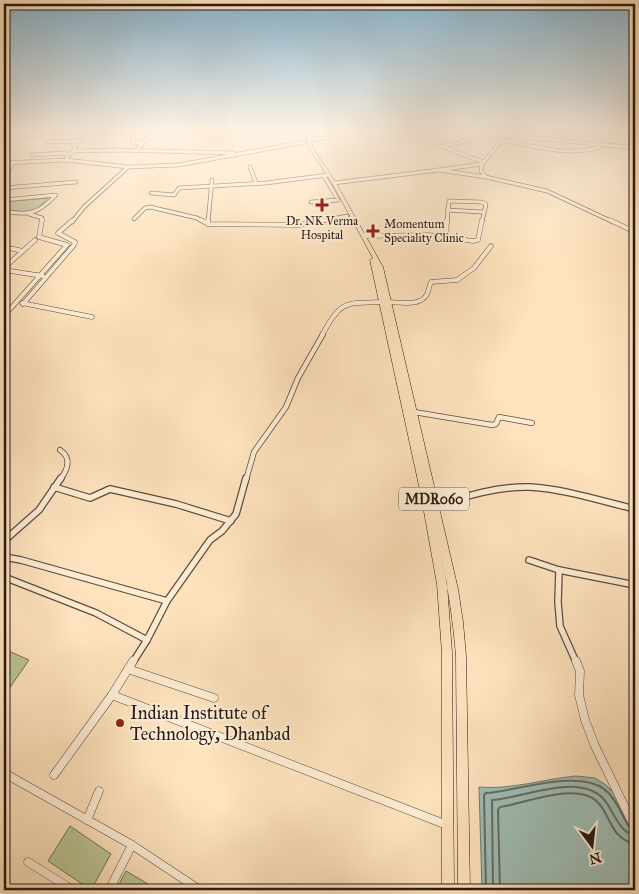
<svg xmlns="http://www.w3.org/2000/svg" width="639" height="894" font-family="'IM FELL Great Primer',serif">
	<rect width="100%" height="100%" fill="#fee3be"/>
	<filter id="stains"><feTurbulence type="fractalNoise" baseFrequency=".004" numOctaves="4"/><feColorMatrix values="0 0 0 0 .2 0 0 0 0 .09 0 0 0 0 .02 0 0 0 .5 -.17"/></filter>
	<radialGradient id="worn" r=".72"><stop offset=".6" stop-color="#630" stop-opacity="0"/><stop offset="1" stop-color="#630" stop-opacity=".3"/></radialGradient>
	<g fill="#bac596" stroke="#716f55">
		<path d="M48,198C33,216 26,213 4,209V202Z"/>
		<polygon points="4,649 29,660 4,696"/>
		<polygon points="70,826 111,854 91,890 48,861"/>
		<polygon points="126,871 158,890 116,890"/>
	</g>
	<path fill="#a0beb6" stroke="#707c75" d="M576,776L595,778L606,785L614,793L635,828V890H482L479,787C511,790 543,779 576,776Z"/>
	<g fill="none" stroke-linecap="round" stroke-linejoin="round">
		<g stroke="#646c65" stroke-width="2">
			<path d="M486,890L484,795L486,793C517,791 578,769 604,789C616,798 622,816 630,828"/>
			<path d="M493,890L492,800C524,798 583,770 606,802C615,815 619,831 635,836"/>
			<path d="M500,890L498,810L500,807C525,803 564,787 588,796C612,805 605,837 635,844"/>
		</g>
		<g stroke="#5e4c3e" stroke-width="4.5">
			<g id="minor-far4">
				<polyline points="135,131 132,142 142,143"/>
				<polyline points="238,131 305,134"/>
				<polyline points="409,131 430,142 483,162"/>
				<polyline points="558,131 566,143"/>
				<polyline points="577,131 596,134"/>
				<polyline points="628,131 635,145"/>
				<polyline points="4,137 88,131"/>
				<polyline points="309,140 361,133"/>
				<path d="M502,140C534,146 568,157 600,147L596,131"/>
				<polyline points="49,142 77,141"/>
				<polyline points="4,144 9,137"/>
				<polyline points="443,146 483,137 503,135 628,147 635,146"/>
				<polyline points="137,150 142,143 152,136 153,131"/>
				<polyline points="73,151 83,132"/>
				<polyline points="32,155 64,153 69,155 66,160 128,167 178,165 305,142"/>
				<polyline points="69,155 73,151 117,150 233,153"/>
				<polyline points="4,163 65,160"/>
				<polyline points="483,163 502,140 503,131"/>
				<polygon points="482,164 481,171 486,177 439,170"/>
				<polyline points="250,167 256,183"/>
				<polyline points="486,177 547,191 613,222"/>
				<polyline points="4,179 13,162"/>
				<polyline points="334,183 439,170"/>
				<polyline points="4,188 76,182"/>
				<polyline points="151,193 174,195 179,188 266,183 328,175"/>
				<path d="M4,200L56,195C38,214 29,216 4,211"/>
				<polyline points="311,202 338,200"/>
				<polyline points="447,210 483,212"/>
				<polyline points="29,214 42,218 41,222"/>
				<polyline points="134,219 145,208 150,207 197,218 204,222"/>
				<polyline points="72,222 84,207 128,167"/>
				<polyline points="208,222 212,180"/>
				<polyline points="317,222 347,216"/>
				<polyline points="447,222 449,201 481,202 486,204 482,222"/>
			</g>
		</g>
		<g stroke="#5e4c3e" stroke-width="5">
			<g id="minor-far3">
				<polyline points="201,220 208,224 299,225 324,220"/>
				<polyline points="610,220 635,232"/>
				<polyline points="208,224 208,220"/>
				<polyline points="363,236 428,235 473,241 478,240 482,220"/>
				<polyline points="446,237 447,220"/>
				<polyline points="4,247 23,251"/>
				<polyline points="4,268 35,240"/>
				<polyline points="4,270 43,276"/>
				<path d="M388,302C400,302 421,307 427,294C429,290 429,286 431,282L457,280L474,268L491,246"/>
				<polyline points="22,303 92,317"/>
				<polyline points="23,304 74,245 75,242 58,233 73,220"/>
				<polyline points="4,316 67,245 39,237 42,220"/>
				<path d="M322,335C341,301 344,303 381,302"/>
			</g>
		</g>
		<g stroke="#5e4c3e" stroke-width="6">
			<g id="minor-far2">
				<polyline points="414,412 492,425 496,424 499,417 532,423"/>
				<path d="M60,450C72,458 68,469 60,480"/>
				<polyline points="246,480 254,452 286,407 298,378 323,334"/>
			</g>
		</g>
		<g stroke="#5e4c3e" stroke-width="8">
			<g id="minor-far1">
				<polyline points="54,487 90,498 110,489 176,504 231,521"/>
				<path d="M436,506C466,496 498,486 530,487C565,489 601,501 635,509"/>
				<polyline points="4,541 39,510 61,478"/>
				<polyline points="4,557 21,560 167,601"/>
				<polyline points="529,560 559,570 635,585"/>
				<polyline points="559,570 558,602 560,626 576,662"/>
				<polyline points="4,577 96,613 147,640"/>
				<polyline points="133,662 147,640 167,601 210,540 222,531 236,514 246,478"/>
			</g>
		</g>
		<g stroke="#5e4c3e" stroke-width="9">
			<g id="minor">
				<polyline points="576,661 580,671 579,695 585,720 595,746 635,828"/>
				<polyline points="128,669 214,698"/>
				<polyline points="112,695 447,825"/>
				<polyline points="4,773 132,845 200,890"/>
				<polyline points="54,775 112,695 133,661"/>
				<polyline points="87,820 99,791"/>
				<polyline points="28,862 73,890"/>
				<polyline points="109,890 132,845"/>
			</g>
		</g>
		<g stroke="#281914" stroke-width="1">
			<g id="primary">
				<path d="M307,131H311V140L313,148L336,183L383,267L458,589L463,622L466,656L470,890H458L456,656C453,620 448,586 440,552L447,584L452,653L454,890H442V653L437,584L421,495L370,260L373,258L332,183L309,148L307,140Z"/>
				<polygon points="322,175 326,176 339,198 339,199 335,198 322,176"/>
			</g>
		</g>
		<use href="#minor-far4" stroke="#feedd5" stroke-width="3"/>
		<use href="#minor-far3" stroke="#feedd5" stroke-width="4"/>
		<use href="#minor-far2" stroke="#feedd5" stroke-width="4.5"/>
		<use href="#minor-far1" stroke="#feedd5" stroke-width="5.5"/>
		<use href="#minor" stroke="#feedd5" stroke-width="8"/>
		<use href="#primary" fill="#fee3be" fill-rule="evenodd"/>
	</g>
	<linearGradient id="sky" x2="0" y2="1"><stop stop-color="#8bb8d4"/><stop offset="0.51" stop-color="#fff2e2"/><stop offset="1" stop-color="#fff2e2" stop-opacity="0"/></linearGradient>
	<rect width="639" height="257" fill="url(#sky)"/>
	<g fill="#8f2418" stroke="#feedd5" stroke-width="2">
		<path d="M319.5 197.5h5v5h5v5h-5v5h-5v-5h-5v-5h5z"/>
		<path d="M370.5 223.5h5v5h5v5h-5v5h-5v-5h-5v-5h5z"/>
		<circle cx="120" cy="723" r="5"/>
	</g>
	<g text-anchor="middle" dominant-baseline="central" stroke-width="4" stroke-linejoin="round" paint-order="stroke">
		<g font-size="12" fill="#281914" stroke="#feedd5">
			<text x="322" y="221">Dr. NK Verma<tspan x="322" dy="14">Hospital</tspan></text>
			<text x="384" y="224" text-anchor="start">Momentum<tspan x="384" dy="14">Speciality Clinic</tspan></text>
		</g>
		<rect fill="#feedd5" stroke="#68594e" stroke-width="1" x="399" y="487.5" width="70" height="23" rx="4"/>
		<g font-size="14" font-weight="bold" fill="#281914">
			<text x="434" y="499">MDR060</text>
		</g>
		<g font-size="18" fill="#281914" stroke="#feedd5" text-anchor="start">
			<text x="130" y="713">Indian Institute of<tspan x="130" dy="21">Technology, Dhanbad</tspan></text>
		</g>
	</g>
	<rect width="639" height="894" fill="none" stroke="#fee3be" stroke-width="20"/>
	<rect x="5" y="5" width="629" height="884" fill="none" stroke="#281914" stroke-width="2.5"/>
	<rect x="10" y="10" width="619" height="874" fill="none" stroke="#281914"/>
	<g transform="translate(592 846) rotate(165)" stroke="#feedd5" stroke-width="4" paint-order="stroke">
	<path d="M0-4L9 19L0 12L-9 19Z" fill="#281914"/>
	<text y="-8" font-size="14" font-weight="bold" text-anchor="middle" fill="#281914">N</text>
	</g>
	<rect width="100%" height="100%" filter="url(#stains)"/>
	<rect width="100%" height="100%" fill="url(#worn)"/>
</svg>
